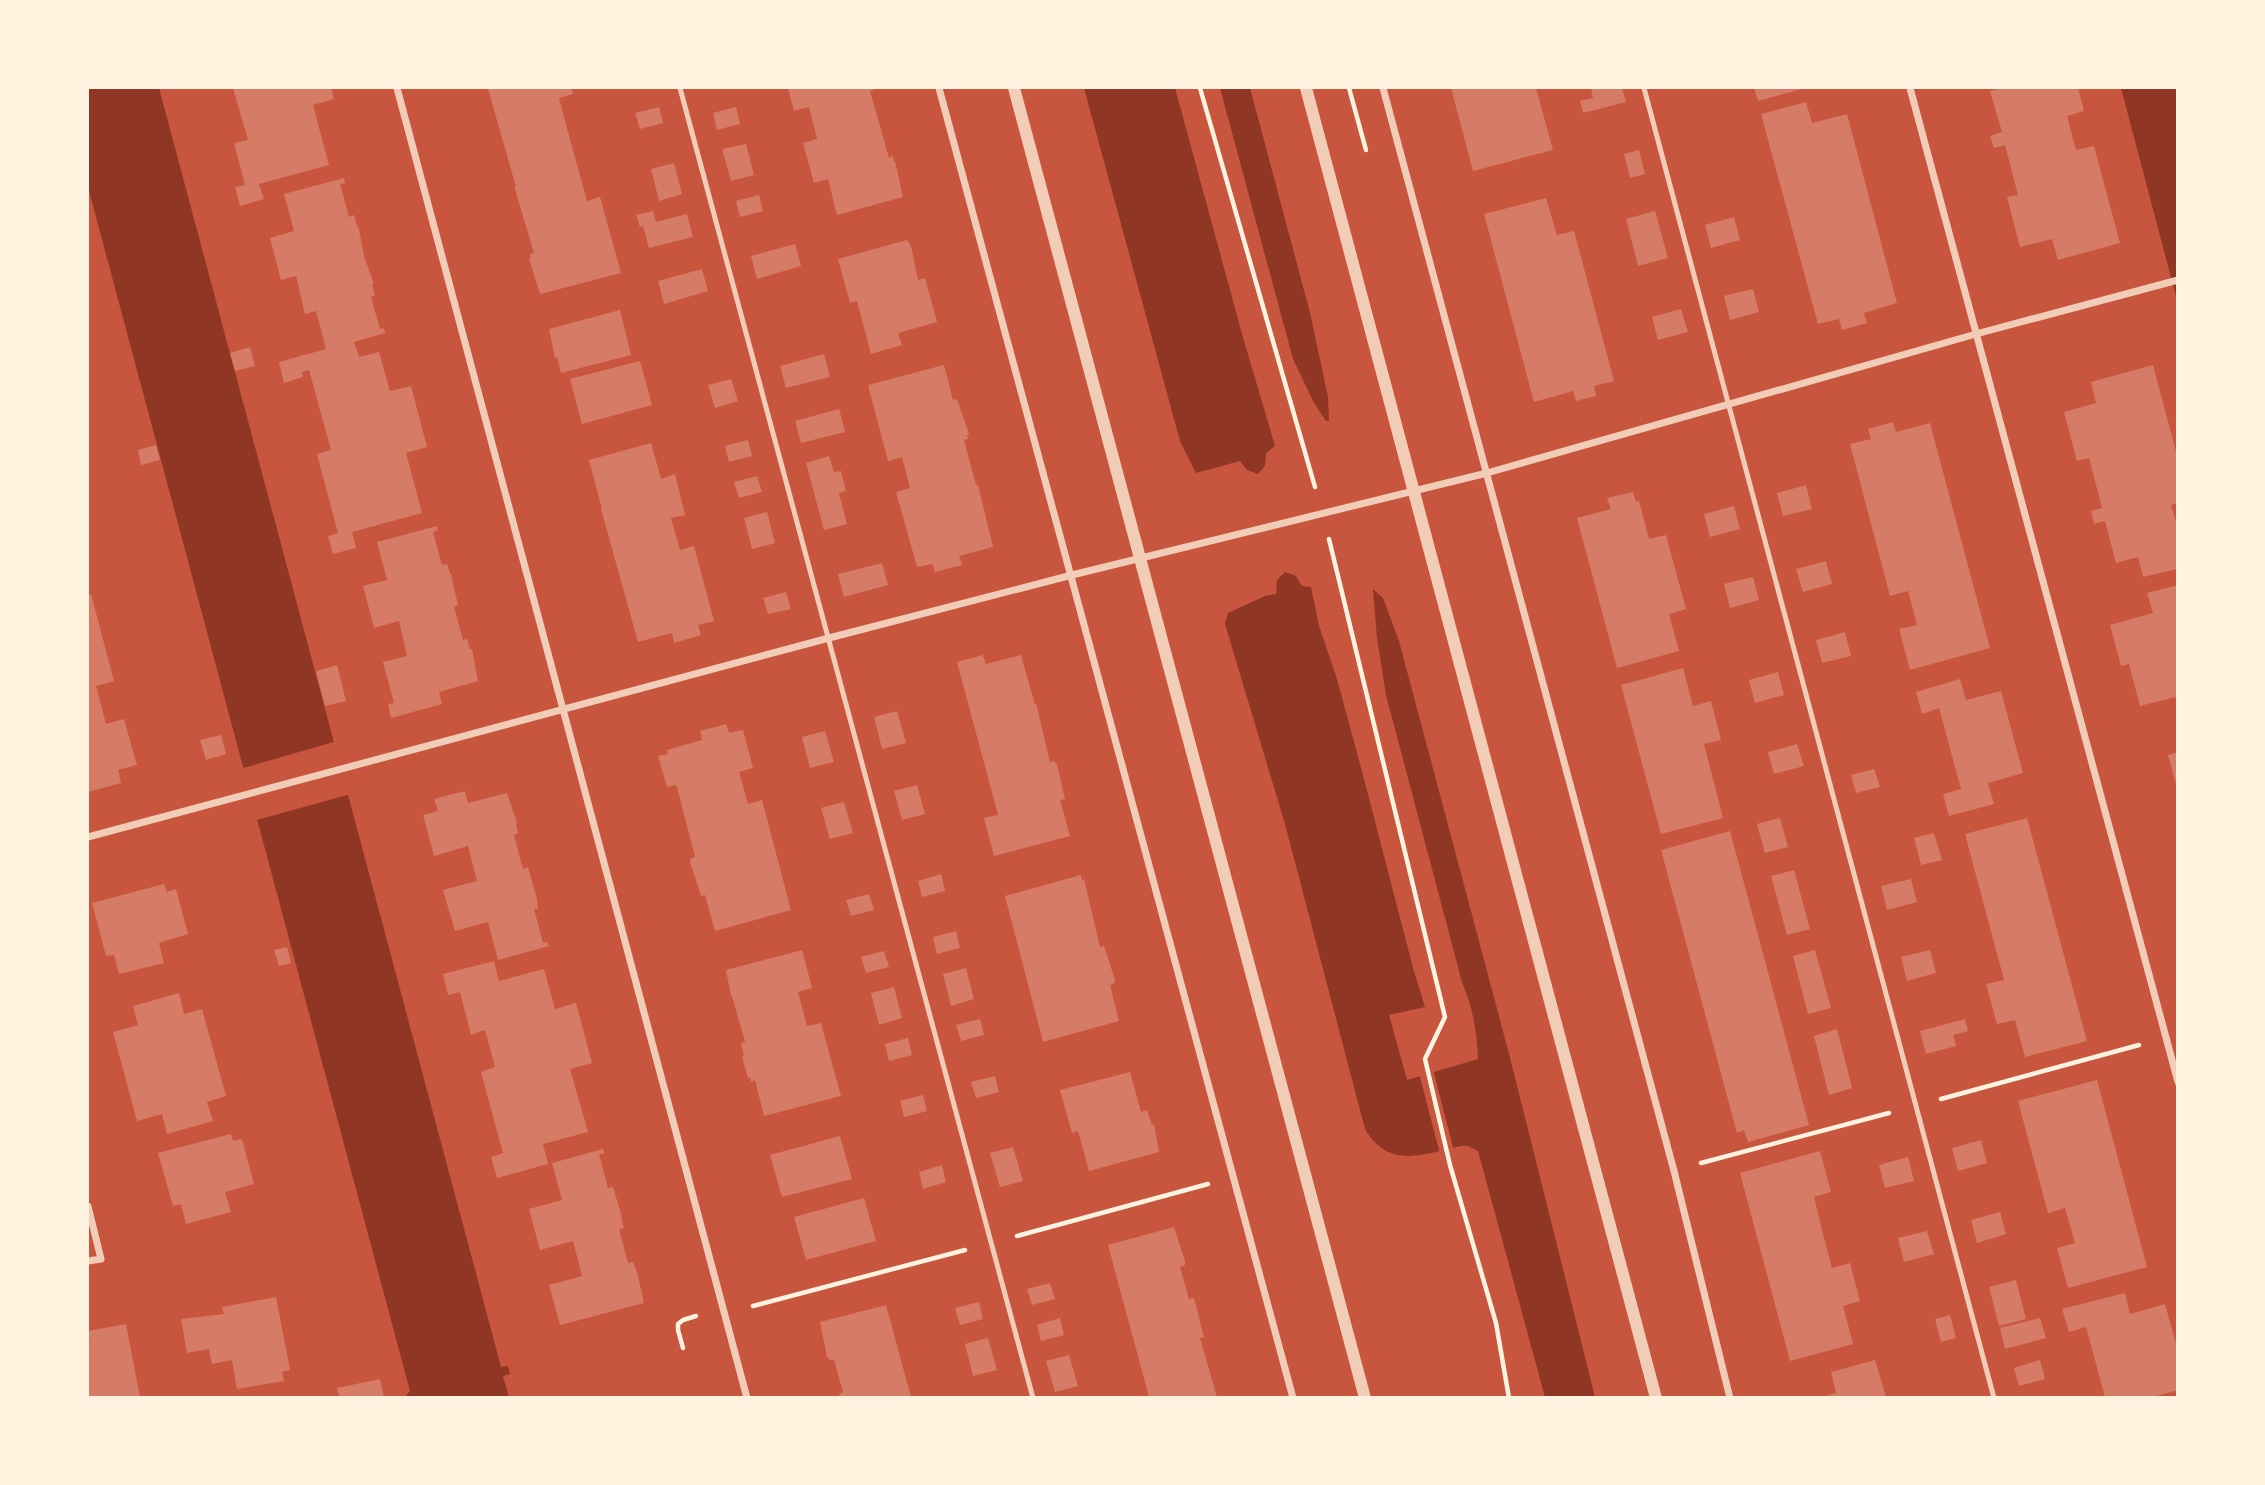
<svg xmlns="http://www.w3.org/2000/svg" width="2265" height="1485" font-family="Barlow,sans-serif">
	<rect width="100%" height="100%" fill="#c8553d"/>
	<g fill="#8f3625">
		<polygon points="88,88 159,88 501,1367 508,1366 510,1374 503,1376 509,1397 405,1397 410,1391 88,187"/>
		<polygon points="1084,88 1175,88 1242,334 1275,446 1266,453 1265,466 1258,474 1247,470 1240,461 1196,473 1180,441"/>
		<polygon points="1220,88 1250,88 1310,313 1328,397 1329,421 1326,421 1314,403 1293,359"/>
		<polygon points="2121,88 2177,88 2177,300"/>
		<path d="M1285,572L1296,576L1302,586L1311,587L1319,626L1337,679L1364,779L1413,968L1425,1007L1389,1015L1407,1080L1478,1059C1477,1032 1473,1008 1462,982L1386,695L1377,638L1373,589L1383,598L1399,641L1508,1050L1595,1397H1545L1478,1151L1468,1146H1461C1423,1154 1389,1170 1365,1129L1285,824L1225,624L1228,613L1265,596L1276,594L1277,580Z"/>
	</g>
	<g fill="#c8553d">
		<polygon points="337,741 351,794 253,821 240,769"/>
		<polygon points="1433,1069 1454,1151 1440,1154 1419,1073"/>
	</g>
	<g fill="#d67c66">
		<polygon points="233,88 331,88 334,99 313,105 329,165 259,184 264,199 240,206 235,187 245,185 234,143 248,140"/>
		<polygon points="489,88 571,88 573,94 559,98 568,132 587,201 600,197 621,273 540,294 529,259 531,259 530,254 534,253 514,186 516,187 488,89"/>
		<polygon points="788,88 879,88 870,91 889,158 893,156 894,162 895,161 903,197 837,215 828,179 814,183 803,143 817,139 809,107 794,111"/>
		<polygon points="1451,88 1536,88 1553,150 1473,171"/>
		<polygon points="1591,88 1622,88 1626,102 1583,113 1580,101 1593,98"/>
		<polygon points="1754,88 1805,88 1758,101"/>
		<polygon points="2002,88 2078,88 2084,111 2067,116 2076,150 2094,146 2120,243 2058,260 2052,239 2020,247 2007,197 2018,195 2005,145 1994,148 1990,136 2002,132 1990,91"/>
		<polygon points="1806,102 1812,123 1847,114 1897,303 1864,313 1867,323 1842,330 1839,319 1818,324 1761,114"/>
		<polygon points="659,107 663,123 640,129 635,113"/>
		<polygon points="736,107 740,124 717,130 713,113"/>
		<polygon points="746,144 754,175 731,181 722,149"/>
		<polygon points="1639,150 1645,174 1630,178 1624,154"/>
		<polygon points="674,163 682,194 659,201 651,169"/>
		<polygon points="344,178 345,183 340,184 349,217 354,215 357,226 358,225 364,256 374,284 372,285 375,295 371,297 380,329 384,328 385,333 354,342 359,357 379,352 390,391 411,386 427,447 406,453 422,513 352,532 356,548 333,554 328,536 338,533 317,454 331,450 309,370 302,372 303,377 284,383 279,362 326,349 316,311 305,314 296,276 281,280 270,238 294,231 284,194"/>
		<polygon points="759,195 763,211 740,217 736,201"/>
		<polygon points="1546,198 1557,235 1574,231 1614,381 1594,386 1596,396 1576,401 1573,391 1534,402 1484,214"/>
		<polygon points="653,211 656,222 687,214 693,237 649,248 643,226 640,227 636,215"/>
		<polygon points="1655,211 1668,258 1638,266 1626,219"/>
		<polygon points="1734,217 1740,240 1711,248 1705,225"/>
		<polygon points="907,240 911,246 918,280 925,278 937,322 898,333 902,345 871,354 857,301 850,303 838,259"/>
		<polygon points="795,244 801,266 757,279 751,256"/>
		<polygon points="702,269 708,291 664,304 658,281"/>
		<polygon points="1753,289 1759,312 1730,320 1724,296"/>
		<polygon points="1681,309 1688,332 1658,340 1652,317"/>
		<polygon points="620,310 631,355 561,373 557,357 555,358 549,329"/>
		<polygon points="250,347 255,366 235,371 230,353"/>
		<polygon points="824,354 830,377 786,388 780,366"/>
		<polygon points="640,361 652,405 582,424 570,379"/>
		<polygon points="944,365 953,400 957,399 969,434 967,435 968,439 964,440 976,485 978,485 993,547 959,556 962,565 935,572 932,564 917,567 896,492 910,488 902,457 888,461 868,385"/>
		<polygon points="2153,365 2178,459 2178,503 2171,505 2178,528 2178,569 2143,577 2138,557 2116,563 2105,521 2094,524 2091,511 2102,508 2089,458 2077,461 2064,412 2096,403 2091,382"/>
		<polygon points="731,379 738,401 715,408 708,385"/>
		<polygon points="839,409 845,432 801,443 795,421"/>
		<polygon points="1893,422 1896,432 1930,423 1990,648 1910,670 1899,629 1917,625 1908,591 1890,596 1850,444 1871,439 1868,429"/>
		<polygon points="748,440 752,456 729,462 725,446"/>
		<polygon points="651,443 661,479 675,474 685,515 671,518 680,550 694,546 714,621 698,625 701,635 674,643 672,633 638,642 601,509 602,509 589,460"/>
		<polygon points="156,445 160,460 141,465 138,450"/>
		<polygon points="829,456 834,472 841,471 846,491 839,493 847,524 824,530 806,463"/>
		<polygon points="757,476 762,492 739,498 734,482"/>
		<polygon points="1806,485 1812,509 1783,516 1777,493"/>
		<polygon points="1633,492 1636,502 1639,501 1649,539 1666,535 1686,609 1669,614 1679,651 1617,668 1577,518 1611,509 1607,498"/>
		<polygon points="1734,506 1740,529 1710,537 1704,514"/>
		<polygon points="767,512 775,543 752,549 744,518"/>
		<polygon points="437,526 438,530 433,532 442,565 447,564 450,574 451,574 458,605 454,607 463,640 467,639 470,649 472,649 478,681 439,692 442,704 391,718 388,704 394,703 383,662 407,656 399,621 374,628 363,586 387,580 377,542"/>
		<polygon points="1826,561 1832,584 1803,592 1796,569"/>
		<polygon points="882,563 888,585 844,597 838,574"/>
		<polygon points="1753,577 1759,600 1730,608 1724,584"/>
		<polygon points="2178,585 2178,703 2175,697 2140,706 2129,664 2121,666 2110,625 2153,613 2147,593"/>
		<polygon points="786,592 791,609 768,614 763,598"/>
		<polygon points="91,594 114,681 96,686 106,724 124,719 137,765 118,770 121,783 88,792 88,595"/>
		<polygon points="1845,632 1851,656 1822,663 1816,640"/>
		<polygon points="983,655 986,664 1021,655 1035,705 1036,703 1050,762 1054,761 1057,764 1065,799 1060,800 1070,836 994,856 984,818 998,815 957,662"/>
		<polygon points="337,665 346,701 325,706 316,671"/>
		<polygon points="1683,668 1693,706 1711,701 1721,740 1704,744 1723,818 1661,834 1621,685"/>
		<polygon points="1778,672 1784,695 1755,703 1749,680"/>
		<polygon points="1960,679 1966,700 2001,691 2023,773 1988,783 1994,804 1949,816 1943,794 1961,789 1939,708 1922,714 1916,692"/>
		<polygon points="897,711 906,743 882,749 874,717"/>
		<polygon points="726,724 729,733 743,730 753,768 739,772 748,804 762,800 791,910 715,931 705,895 701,896 690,862 691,858 695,857 677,787 676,785 667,787 658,756 668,754 667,750 702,740 700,731"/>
		<polygon points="825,731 834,762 810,768 802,737"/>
		<polygon points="221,735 226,754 206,760 200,740"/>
		<polygon points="1797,744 1804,766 1774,774 1768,752"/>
		<polygon points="2178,752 2178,788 2177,788 2168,755"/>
		<polygon points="1874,769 1880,787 1856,793 1851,775"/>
		<polygon points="917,785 925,814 902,820 894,791"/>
		<polygon points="465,791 468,803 507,793 517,823 516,823 518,833 514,835 523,869 528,867 537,899 538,909 534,909 543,943 547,942 549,946 498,960 488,922 455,931 443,890 477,881 468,846 434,856 423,815 438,811 434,799"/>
		<polygon points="844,802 853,833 830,839 821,808"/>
		<polygon points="1780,818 1788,847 1765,853 1757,824"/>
		<polygon points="2027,818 2087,1041 2025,1057 2015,1020 1997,1024 1986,984 2004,980 1965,834"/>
		<polygon points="1730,831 1809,1125 1748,1142 1744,1130 1737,1133 1661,850"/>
		<polygon points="1934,833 1942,860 1921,865 1914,838"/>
		<polygon points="1794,870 1810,929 1787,935 1771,876"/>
		<polygon points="941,874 945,891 922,897 918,881"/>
		<polygon points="1081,875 1082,881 1084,879 1100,947 1104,946 1115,980 1114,984 1110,985 1119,1021 1043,1042 1005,896"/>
		<polygon points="1911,879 1917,902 1887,910 1881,886"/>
		<polygon points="164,884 167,892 176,889 188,934 159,943 164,963 119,974 114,955 106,956 92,903"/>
		<polygon points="869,894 874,910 851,916 846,900"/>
		<polygon points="956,931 960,948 937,954 933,937"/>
		<polygon points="287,947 291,963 279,966 274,950"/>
		<polygon points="802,950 812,988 798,992 807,1026 821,1023 841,1096 764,1116 755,1080 751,1082 750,1077 748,1078 742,1057 744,1056 741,1043 745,1042 732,996 731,996 726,970"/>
		<polygon points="1815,950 1831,1008 1808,1014 1793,956"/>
		<polygon points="1930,950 1936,973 1907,981 1901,957"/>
		<polygon points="884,951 889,967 866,973 861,957"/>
		<polygon points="494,961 499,981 544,969 555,1009 576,1003 592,1063 570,1069 588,1132 543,1144 548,1164 497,1178 491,1157 503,1153 481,1072 495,1067 485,1030 471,1035 460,992 448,995 443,974"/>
		<polygon points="966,968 974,999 951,1006 943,974"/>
		<polygon points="894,987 902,1018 879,1025 871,993"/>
		<polygon points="179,993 184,1014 202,1009 226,1096 207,1102 213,1121 167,1134 162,1114 137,1121 113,1032 138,1025 133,1006"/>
		<polygon points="980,1019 984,1035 961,1041 956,1025"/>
		<polygon points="1965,1019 1968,1031 1953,1035 1956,1046 1926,1054 1920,1031"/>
		<polygon points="1837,1029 1852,1088 1829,1095 1814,1036"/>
		<polygon points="908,1038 912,1055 889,1061 885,1044"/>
		<polygon points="1130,1072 1141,1112 1147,1110 1152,1125 1154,1124 1159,1152 1089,1171 1078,1131 1072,1133 1060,1090"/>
		<polygon points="995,1076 999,1092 976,1098 971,1082"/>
		<polygon points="2097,1080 2147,1267 2068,1288 2057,1248 2075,1243 2065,1208 2048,1213 2018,1101"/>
		<polygon points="923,1095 927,1111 904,1117 900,1101"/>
		<polygon points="231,1134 233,1141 242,1139 254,1184 225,1192 231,1212 186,1224 181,1204 173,1206 158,1153"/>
		<polygon points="840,1136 852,1179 782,1197 770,1155"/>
		<polygon points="1981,1140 1987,1163 1958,1171 1952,1148"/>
		<polygon points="1013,1147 1023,1181 1000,1187 990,1153"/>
		<polygon points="603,1149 604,1154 599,1154 608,1188 613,1187 622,1217 621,1218 624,1228 619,1229 628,1263 633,1262 637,1272 644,1303 560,1325 549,1285 582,1276 573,1241 540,1250 529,1209 562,1200 552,1163"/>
		<polygon points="1820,1151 1831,1192 1814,1197 1823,1234 1832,1268 1850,1263 1860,1301 1843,1306 1853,1344 1790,1361 1740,1173"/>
		<polygon points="1908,1157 1914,1181 1885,1188 1879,1165"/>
		<polygon points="942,1165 946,1182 923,1189 919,1172"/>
		<polygon points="864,1198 876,1241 806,1260 794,1217"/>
		<polygon points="2000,1212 2006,1234 1977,1243 1971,1220"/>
		<polygon points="1174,1227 1185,1261 1185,1265 1180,1267 1189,1299 1194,1298 1204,1337 1200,1338 1217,1397 1149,1397 1108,1245"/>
		<polygon points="1927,1231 1934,1254 1904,1262 1898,1238"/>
		<polygon points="2016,1280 2026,1319 1999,1326 1989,1287"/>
		<polygon points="1050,1283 1055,1299 1032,1305 1027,1289"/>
		<polygon points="2125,1293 2130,1314 2165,1304 2178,1351 2178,1390 2153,1397 2105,1397 2086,1327 2069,1332 2062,1309"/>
		<polygon points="276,1297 290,1370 282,1372 284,1381 237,1389 232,1360 212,1364 209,1349 187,1353 181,1319 224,1314 222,1307"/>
		<polygon points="979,1302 983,1319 960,1325 955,1308"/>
		<polygon points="886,1305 911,1397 840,1397 839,1394 843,1392 834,1360 830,1360 827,1357 820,1322"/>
		<polygon points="1950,1315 1956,1338 1941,1342 1935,1319"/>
		<polygon points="1060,1318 1064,1335 1041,1341 1037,1325"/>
		<polygon points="2040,1318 2046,1338 2005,1349 2000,1328"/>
		<polygon points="126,1324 140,1397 88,1397 88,1331"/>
		<polygon points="988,1338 997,1370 973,1376 965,1344"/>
		<polygon points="1069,1355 1078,1386 1055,1392 1046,1361"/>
		<polygon points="1875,1360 1886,1397 1821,1397 1836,1393 1831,1372"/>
		<polygon points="2040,1360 2045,1379 2019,1386 2014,1368"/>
		<polygon points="380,1379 384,1397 339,1397 337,1388"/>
	</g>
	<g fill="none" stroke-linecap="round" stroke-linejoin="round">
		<g stroke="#fff3e0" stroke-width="4.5">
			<polyline points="1200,88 1315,487"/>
			<polyline points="1349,88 1366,150"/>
			<polyline points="1329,539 1445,1017 1425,1059 1450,1165 1496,1323 1509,1398"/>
			<polyline points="1941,1099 2139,1045"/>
			<polyline points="1701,1163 1889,1113"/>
			<polyline points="1017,1236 1208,1184"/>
			<polyline points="753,1306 965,1250"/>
			<polyline points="683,1348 678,1330 678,1324 683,1320 696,1316"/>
		</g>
		<g stroke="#f1ccb7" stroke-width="5">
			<polyline points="680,88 1033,1398"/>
			<polyline points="1644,88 1994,1398"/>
		</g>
		<g stroke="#f1ccb7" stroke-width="7">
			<polyline points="397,88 747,1398"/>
			<polyline points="939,88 1293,1398"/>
			<polyline points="1383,88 1674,1171 1730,1398"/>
			<polyline points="1910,88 2178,1082"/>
			<polyline points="88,837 829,638 1072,575 1487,473 1976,334 2178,280"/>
			<polyline points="88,1206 101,1259 88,1261"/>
		</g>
		<g stroke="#f1ccb7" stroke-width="12">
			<polyline points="1014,88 1365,1398"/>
			<polyline points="1306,88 1656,1398"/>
		</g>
	</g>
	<rect width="2265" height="1485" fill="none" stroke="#fff3e0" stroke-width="178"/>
</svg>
